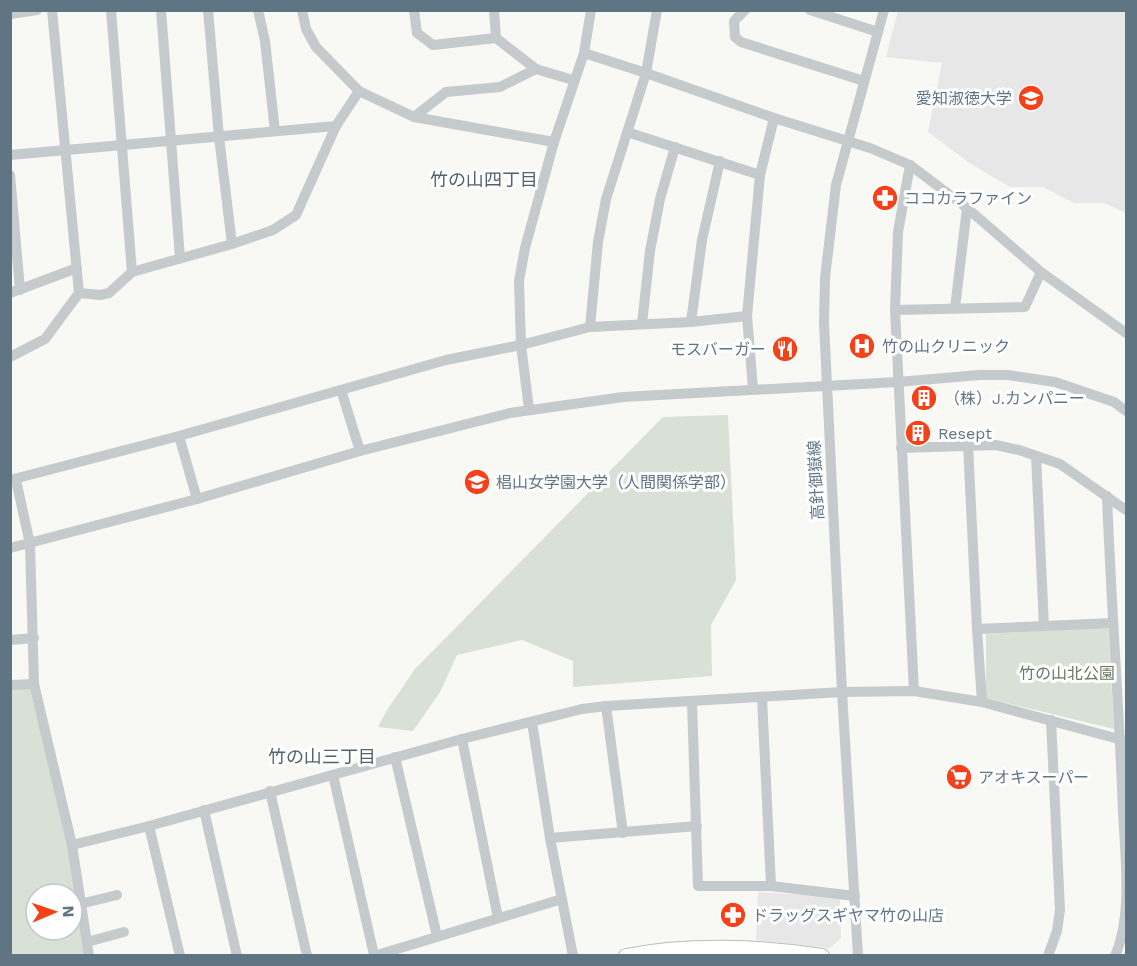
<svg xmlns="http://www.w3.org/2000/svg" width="1137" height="966" font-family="'Work Sans','Noto Sans JP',sans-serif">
	<rect width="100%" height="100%" fill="#f8f8f5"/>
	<g fill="#e6e7e6">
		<polygon points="898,11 1126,11 1126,213 1104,203 1074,203 1043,187 1010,187 971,164 928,132 942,63 886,57"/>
		<polygon points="758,892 837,897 840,900 841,938 830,948 756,940"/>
	</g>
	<g fill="#d9e0d5" fill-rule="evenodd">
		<polygon points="728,415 736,580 711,625 712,676 573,687 573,661 522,640 457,655 440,692 413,731 378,727 387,710 415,669 663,417"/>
		<polygon points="1108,627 1114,729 986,698 986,634"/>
		<path d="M29,686L69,842L85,955H11L10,687ZM36,894H72V930H36Z"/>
	</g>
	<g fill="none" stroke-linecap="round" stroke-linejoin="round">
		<g stroke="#b8bdc0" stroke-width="16">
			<path id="major" d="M626,956C686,944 761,946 822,956"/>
		</g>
		<g stroke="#c5cacd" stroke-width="10">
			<polyline points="52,10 79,293 100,295 109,293 132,272 232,244 273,230 296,215 336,126 359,91"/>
			<polyline points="111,10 132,272"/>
			<polyline points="161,10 180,258"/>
			<polyline points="208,10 219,137 232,244"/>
			<polyline points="258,10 265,41 275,131"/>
			<polyline points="302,10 306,29 316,47 359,91 414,117 554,142"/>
			<polyline points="414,10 417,33 433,45 496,38"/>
			<polyline points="494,10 496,38 536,69"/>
			<polyline points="745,10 734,21 735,37 741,42 864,81"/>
			<polyline points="810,10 878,32"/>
			<polyline points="10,14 37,10"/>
			<polyline points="584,53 646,73 774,118 870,148 910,165 967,208 1041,272 1126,333"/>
			<polyline points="414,117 446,92 500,87 536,69 573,80"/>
			<polyline points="627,132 760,175"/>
			<polyline points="10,155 336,126"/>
			<polyline points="910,165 898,232 895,310 914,691"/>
			<polyline points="10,175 20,290"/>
			<polyline points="10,293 77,268"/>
			<polyline points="955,308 967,208"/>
			<polyline points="895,310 1025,307 1041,272"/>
			<polyline points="691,322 702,240 720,161"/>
			<polyline points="642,324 650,251 660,199 675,147"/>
			<polyline points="590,327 598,242 606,199 646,73 657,10"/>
			<polyline points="10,357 45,339 79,293"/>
			<polyline points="753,389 747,316 760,175 774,118"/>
			<polyline points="341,390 360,451"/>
			<polyline points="529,409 521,345 519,281 525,248 554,142 584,53 591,10"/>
			<polyline points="179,436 197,499"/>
			<polyline points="968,445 977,629 982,702"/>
			<polyline points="901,448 996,445 1019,450 1060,464 1126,510"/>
			<polyline points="1036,456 1044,626"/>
			<polyline points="10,480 179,436 446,360 521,345 590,327 691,322 747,316"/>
			<polyline points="16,480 30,544 34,684 72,845 89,956"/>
			<path d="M1107,496C1111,601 1119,706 1123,811C1125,856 1133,914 1115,956"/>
			<polyline points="10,548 197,499 360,451 510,413 623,397 898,382 979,375 1008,375 1055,382 1114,402 1126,411"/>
			<polyline points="977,629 1112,623"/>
			<polyline points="10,640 34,638"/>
			<polyline points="10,685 34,684"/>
			<polyline points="762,698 771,886"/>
			<polyline points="692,701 698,886 771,886 855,896"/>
			<polyline points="606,706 623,833"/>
			<polyline points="532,722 550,838 573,956"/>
			<polyline points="462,739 498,918"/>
			<polyline points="395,757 437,936"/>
			<polyline points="333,775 374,955"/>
			<polyline points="270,791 307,956"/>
			<polyline points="204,810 237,956"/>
			<polyline points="149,826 180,956"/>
			<polyline points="550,838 697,826"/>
			<polyline points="72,845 149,826 462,739 582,709 606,706 842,692 914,691 982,702 1126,741"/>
			<polyline points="80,904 117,895"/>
			<polyline points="87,942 124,932"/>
			<polyline points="374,956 562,899"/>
			<polyline points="858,956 842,692 824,323 825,278 836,185 884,10"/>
			<polyline points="1048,956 1057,931 1060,910 1051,720"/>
		</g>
		<use href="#major" stroke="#fff" stroke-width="14"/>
	</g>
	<defs>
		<g id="university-disc" transform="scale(1.35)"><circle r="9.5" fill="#f44119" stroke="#fff"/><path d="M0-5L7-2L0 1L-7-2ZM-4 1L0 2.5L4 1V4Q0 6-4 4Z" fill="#fff"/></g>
		<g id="pharmacy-disc" transform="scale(1.35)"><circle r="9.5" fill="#f44119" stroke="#fff"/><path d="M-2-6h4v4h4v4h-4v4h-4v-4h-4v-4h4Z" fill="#fff"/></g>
		<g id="hospital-disc" transform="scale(1.35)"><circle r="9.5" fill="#f44119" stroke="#fff"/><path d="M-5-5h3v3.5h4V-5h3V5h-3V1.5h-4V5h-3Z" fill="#fff"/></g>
		<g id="restaurant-disc" transform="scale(1.35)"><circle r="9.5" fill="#f44119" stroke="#fff"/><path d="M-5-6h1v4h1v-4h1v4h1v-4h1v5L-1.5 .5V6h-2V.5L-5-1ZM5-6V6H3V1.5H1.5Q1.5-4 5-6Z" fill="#fff"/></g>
		<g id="building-disc" transform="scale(1.35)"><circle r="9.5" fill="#f44119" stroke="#fff"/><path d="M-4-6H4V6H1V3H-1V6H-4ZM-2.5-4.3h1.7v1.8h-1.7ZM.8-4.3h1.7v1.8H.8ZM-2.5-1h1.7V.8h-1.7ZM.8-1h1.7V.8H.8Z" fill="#fff"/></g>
		<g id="supermarket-disc" transform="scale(1.35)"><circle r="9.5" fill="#f44119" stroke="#fff"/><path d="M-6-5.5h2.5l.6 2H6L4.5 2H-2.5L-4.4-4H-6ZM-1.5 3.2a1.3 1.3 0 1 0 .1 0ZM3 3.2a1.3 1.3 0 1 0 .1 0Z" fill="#fff"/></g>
	</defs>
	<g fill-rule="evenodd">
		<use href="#university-disc" x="1031" y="98"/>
		<use href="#pharmacy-disc" x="885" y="198"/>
		<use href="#hospital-disc" x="862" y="346"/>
		<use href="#restaurant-disc" x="785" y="349"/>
		<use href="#building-disc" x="924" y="398"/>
		<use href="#building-disc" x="918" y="433"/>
		<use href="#university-disc" x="477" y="482"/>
		<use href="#supermarket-disc" x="959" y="777"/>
		<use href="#pharmacy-disc" x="733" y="915"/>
	</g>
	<g text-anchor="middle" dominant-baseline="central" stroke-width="6" stroke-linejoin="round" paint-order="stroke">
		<g font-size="16" fill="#607583" stroke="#fff" text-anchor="start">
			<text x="1012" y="98" text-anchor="end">愛知淑徳大学</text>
			<text x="904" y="198">ココカラファイン</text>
			<text x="882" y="346">竹の山クリニック</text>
			<text x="766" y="349" text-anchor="end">モスバーガー</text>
			<text x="944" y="398">（株）J.カンパニー</text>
			<text x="938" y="433">Resept</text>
			<text x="496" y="482">椙山女学園大学（人間関係学部）</text>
			<text x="978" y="777">アオキスーパー</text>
			<text x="752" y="915">ドラッグスギヤマ竹の山店</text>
		</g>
		<g font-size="16" fill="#607583" stroke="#fff">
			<text transform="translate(816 480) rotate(-93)">高針御嶽線</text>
		</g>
		<g font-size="16" fill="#667a5f" stroke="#fff">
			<text x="1067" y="673">竹の山北公園</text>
		</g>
		<g font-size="18" fill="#53636d" stroke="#fff">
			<text x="484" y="179">竹の山四丁目</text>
			<text x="322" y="756">竹の山三丁目</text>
		</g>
	</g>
	<rect width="1137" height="966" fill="none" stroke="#607583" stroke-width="24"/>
	<g transform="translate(54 912) rotate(88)"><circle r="28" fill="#ffffff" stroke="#bfc8cd" stroke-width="1.5"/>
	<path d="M0-4.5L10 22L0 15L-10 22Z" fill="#f44119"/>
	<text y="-9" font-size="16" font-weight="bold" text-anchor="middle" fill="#607583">N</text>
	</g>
</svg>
